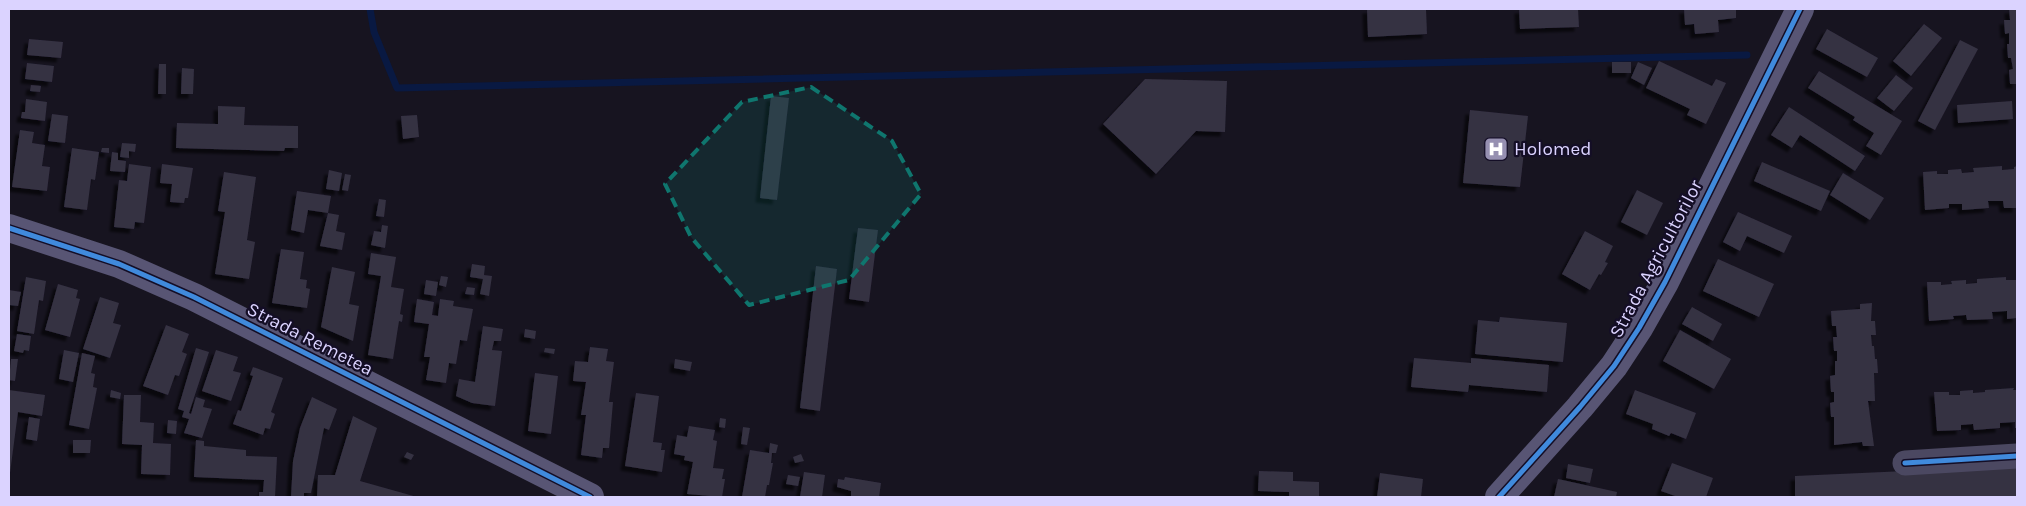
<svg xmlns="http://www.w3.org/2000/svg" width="2026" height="506" font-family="Karla,sans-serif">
	<defs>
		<filter id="shadow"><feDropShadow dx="-4.5" dy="4.5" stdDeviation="1" flood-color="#0009"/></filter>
	</defs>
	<rect width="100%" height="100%" fill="#171420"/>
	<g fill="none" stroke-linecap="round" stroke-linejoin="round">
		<polyline stroke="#091942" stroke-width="7" points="370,9 374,32 397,88 1747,55"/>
	</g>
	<g fill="#353143" filter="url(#shadow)">
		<polygon points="1367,9 1426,9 1427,34 1368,37"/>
		<polygon points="1519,9 1578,9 1579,27 1520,29"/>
		<polygon points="1684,9 1736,9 1736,18 1718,20 1719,32 1695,34 1694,24 1685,25"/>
		<polygon points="2009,9 2017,9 2017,84 2010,84 2009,70 2013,69 2011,58 2008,58 2007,44 2009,44 2009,33 2005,34 2004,20 2010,20"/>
		<polygon points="1924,24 1942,38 1911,76 1893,61"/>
		<polygon points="1827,29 1878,58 1867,77 1816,49"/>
		<polygon points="29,39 63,42 61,58 27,55"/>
		<polygon points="1960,40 1978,49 1935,130 1918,121"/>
		<polygon points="1659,61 1712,86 1716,79 1726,83 1706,124 1687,115 1690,109 1646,88"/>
		<rect x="1612" y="62" width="19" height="11"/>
		<polygon points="1638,62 1652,68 1644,85 1631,78"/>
		<polygon points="27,63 54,66 52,82 25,79"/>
		<polygon points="159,64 166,64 166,94 158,94"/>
		<polygon points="182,68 194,69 193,94 181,94"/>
		<polygon points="1819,71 1902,121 1881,155 1866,146 1874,133 1853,120 1855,117 1808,88"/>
		<polygon points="1896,75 1913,88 1894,111 1877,98"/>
		<polygon points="1145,79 1227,81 1225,132 1196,131 1156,174 1103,124"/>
		<polygon points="31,85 41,86 40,92 30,91"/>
		<polygon points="771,96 789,98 777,200 760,198"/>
		<polygon points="26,99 47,102 45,121 21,118 22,112 25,112"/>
		<polygon points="2012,101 2013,119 1958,123 1957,105"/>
		<polygon points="218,106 245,107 244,125 298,126 298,148 285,148 284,151 176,148 177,123 218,124"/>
		<polygon points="1789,107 1865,156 1855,171 1800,135 1792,148 1771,135"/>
		<polygon points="1470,110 1528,116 1520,187 1463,183"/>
		<polygon points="52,114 68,116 65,143 48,141"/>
		<polygon points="417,115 419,137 403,139 401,116"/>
		<polygon points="20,130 34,132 32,143 45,145 42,166 50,167 47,191 12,187"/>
		<polygon points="122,143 136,144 135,152 129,151 129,158 120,157"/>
		<polygon points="72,148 99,152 95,180 91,179 87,210 64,207"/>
		<polygon points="102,148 109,148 109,153 101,152"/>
		<polygon points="112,152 118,153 118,160 126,161 125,172 110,171"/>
		<polygon points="1762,162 1830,191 1821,211 1754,181"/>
		<polygon points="129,164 151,167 144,223 135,222 134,229 114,227 119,180 127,181"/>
		<polygon points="162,164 193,168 188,198 185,198 184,203 170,202 172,184 160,183"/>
		<polygon points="2002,166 2002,170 2014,169 2014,167 2017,166 2017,208 2004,208 2003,201 1988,201 1989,208 1962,210 1962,204 1949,204 1949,208 1925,210 1923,172 1937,171 1937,174 1948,174 1948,170 1961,169 1962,173 1974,172 1973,168"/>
		<polygon points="329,170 342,173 339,191 326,189"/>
		<polygon points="224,172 256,177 247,240 255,242 249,279 215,274 225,212 218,211"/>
		<polygon points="1843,173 1884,198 1870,220 1830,195"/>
		<polygon points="345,174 351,175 348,191 342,190"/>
		<polygon points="1637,190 1663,203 1647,235 1621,222"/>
		<polygon points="297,191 331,196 328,213 308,210 304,233 291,230"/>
		<polygon points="379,199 386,200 384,217 376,216"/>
		<polygon points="1738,212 1792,236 1784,253 1747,236 1740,251 1723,242"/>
		<polygon points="328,213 339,215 336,231 345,233 342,250 320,246"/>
		<polygon points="382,225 388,226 385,248 371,245 374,231 381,232"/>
		<polygon points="858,228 878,230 869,302 849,299"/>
		<polygon points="1585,231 1613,246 1605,262 1608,263 1601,275 1599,274 1590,290 1562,274"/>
		<polygon points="281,249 304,252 300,279 307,280 306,288 310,289 307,308 272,303"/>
		<polygon points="371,253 396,257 391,287 404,289 400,314 403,315 402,322 399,321 393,359 368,355 381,276 368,274"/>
		<polygon points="1718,259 1774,284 1759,317 1703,291"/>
		<polygon points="472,264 485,266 484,275 492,276 489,296 480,294 483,279 470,277"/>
		<polygon points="816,266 837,269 820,411 800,408"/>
		<polygon points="332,267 355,272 349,304 359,306 353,341 321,327"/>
		<polygon points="441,276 448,277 446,287 439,285"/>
		<polygon points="26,277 46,281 43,301 39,300 34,334 17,331"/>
		<polygon points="2006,277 2006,280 2017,280 2017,318 2007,319 2007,311 1992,312 1993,319 1967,320 1966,315 1953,316 1954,319 1929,321 1927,282 1941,282 1941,285 1952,284 1951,281 1966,280 1966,284 1977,283 1977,279"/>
		<polygon points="426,280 438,282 436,296 424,294"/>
		<polygon points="58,284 78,290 76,298 80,299 70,337 45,330"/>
		<polygon points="467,287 475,288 474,295 465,294"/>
		<polygon points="9,290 21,292 18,306 9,305"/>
		<polygon points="100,297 119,303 113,323 121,325 110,358 83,349"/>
		<polygon points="417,299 434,302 432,315 438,316 440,299 454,301 453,306 473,309 467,341 460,340 456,364 449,363 446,383 426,380 430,357 424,357 429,324 414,322"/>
		<polygon points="1872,303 1871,321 1875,321 1876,335 1871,335 1872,346 1874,346 1875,359 1877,359 1878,373 1874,373 1875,401 1868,401 1874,446 1863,446 1862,442 1834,445 1834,417 1831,417 1830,403 1834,402 1834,392 1831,392 1830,376 1835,375 1835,361 1837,361 1837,351 1834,351 1833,337 1837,337 1836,326 1832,326 1831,311 1860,309 1860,304"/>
		<polygon points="1692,307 1722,324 1713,341 1682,324"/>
		<polygon points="1500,317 1567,323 1563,362 1475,354 1478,320 1499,322"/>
		<polygon points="166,325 189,334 182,352 187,354 179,376 175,375 168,395 143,386"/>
		<polygon points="483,326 503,329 501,341 494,341 492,350 502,351 495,406 472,403 456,396 459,379 475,382"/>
		<polygon points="525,329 536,331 535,339 524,337"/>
		<polygon points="1680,330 1731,359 1714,389 1663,361"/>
		<polygon points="17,334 31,336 29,351 24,350 23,353 14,351"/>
		<polygon points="590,347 608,349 606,361 614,362 609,402 613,402 609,448 603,448 602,458 581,455 586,415 581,415 586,382 573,381 575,361 588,362"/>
		<polygon points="196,348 209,352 189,413 191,414 196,397 205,400 203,407 212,409 202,438 184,433 189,419 182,417 184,411 178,409"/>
		<polygon points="545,348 555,349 554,354 544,352"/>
		<polygon points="64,350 79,353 73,382 59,379"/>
		<polygon points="216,350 238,357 233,371 241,373 231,401 202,391"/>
		<polygon points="82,353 95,356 91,373 95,374 93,387 97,388 89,429 69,425"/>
		<polygon points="1414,358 1471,363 1471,358 1549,365 1547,392 1469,385 1468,392 1411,387"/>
		<polygon points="11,359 18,359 15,381 9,380"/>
		<polygon points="675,359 692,362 690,371 674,368"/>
		<polygon points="253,367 283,378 271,412 275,414 270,429 265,428 263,435 233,424 238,410 241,411 253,376 250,375"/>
		<polygon points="535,373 558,376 551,434 528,431"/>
		<polygon points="2014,388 2013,390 2017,390 2017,428 2015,428 2015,422 2000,423 2000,428 1974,430 1973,424 1961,425 1961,430 1937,431 1934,392 1949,392 1949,395 1960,395 1960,391 1973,390 1973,393 1985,392 1985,390"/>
		<polygon points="9,390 45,395 42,416 18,412 10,473"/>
		<polygon points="111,390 121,393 120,399 110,397"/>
		<polygon points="1635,390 1696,413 1686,439 1671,433 1669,436 1652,429 1653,424 1626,414"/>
		<polygon points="636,393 659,396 653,442 662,443 661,450 665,450 662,472 625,466"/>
		<polygon points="124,395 141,395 140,422 154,423 153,443 171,444 170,475 141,474 142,445 122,444"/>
		<polygon points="312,397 337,409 329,430 324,428 311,493 304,493 304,497 291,497 293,461 300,428"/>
		<polygon points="353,416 377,428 360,481 417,497 317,497 318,475 335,475"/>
		<polygon points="29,417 40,419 37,441 26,439"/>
		<polygon points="720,418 726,419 725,428 719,427"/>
		<polygon points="168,420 177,421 176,434 167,433"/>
		<polygon points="689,426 715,430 713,440 717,441 713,468 724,469 722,479 725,479 722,497 687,494 693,462 684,460 685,456 674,454 677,435 687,437"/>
		<polygon points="743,427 750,428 747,445 741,444"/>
		<polygon points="73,440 91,440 90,453 73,453"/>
		<polygon points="196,440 204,441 204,446 246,450 246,456 277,457 275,497 259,497 259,492 263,492 264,480 194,477"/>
		<polygon points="770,443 778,445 776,453 772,453 771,463 773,463 769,485 767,485 765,497 742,497 750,450 769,453"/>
		<polygon points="407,452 414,455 411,460 404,457"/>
		<polygon points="801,454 804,461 795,463 793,457"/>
		<polygon points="1672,463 1713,478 1706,497 1678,497 1661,491"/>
		<polygon points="1568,464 1593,469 1590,483 1566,478"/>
		<polygon points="2017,466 2017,497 1795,497 1795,476"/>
		<polygon points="1259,471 1293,472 1293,481 1319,482 1319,497 1289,497 1289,492 1258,491"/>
		<polygon points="804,472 825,475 822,497 800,497"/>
		<polygon points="1380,473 1423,479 1421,497 1377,497"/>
		<polygon points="788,475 800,477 798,486 786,484"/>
		<polygon points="845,477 881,483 879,497 851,497 851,491 837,487 838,479 844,480"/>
		<polygon points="1558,479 1617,492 1616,497 1554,497"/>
	</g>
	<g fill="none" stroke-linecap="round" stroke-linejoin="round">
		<polyline stroke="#4b4861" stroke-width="25" points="1905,463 2017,456"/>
		<g stroke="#585574" stroke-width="28">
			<polyline points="9,228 119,264 194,297 590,497"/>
			<polyline points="1499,497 1580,407 1614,366 1639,328 1665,282 1800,9"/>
		</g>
		<g stroke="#140e26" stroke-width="8">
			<g id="cycleway">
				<polyline points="9,228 119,264 194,297 590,497"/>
				<polyline points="1905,463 2017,456"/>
				<polyline points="1499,497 1580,407 1614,366 1639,328 1665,282 1800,9"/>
			</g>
		</g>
		<use href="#cycleway" stroke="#408adc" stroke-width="5"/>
	</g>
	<path fill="#0f766e" fill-opacity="0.2" stroke="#0f766e" stroke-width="4" stroke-dasharray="10 6" stroke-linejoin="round" d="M811,87L892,141L921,194L849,280L749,305L691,237L665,184L742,102Z"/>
	<defs>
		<g id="hospital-square" transform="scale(1.25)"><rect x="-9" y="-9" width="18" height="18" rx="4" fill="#9690b1" stroke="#140e26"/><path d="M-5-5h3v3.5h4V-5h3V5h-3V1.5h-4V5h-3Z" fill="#fff"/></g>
	</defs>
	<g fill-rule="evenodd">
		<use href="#hospital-square" x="1496" y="149"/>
	</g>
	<g text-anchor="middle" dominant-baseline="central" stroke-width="4.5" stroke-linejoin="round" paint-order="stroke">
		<g font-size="19" fill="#dbd3ff" stroke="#140e26" text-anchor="start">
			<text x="1514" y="149">Holomed</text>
		</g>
		<g font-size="19" fill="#dbd3ff" stroke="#140e26">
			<text transform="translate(1656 259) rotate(-62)">Strada Agricultorilor</text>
			<text transform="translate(310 339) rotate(27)">Strada Remetea</text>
		</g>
	</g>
	<rect width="2026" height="506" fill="none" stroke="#dbd3ff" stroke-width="20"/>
</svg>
